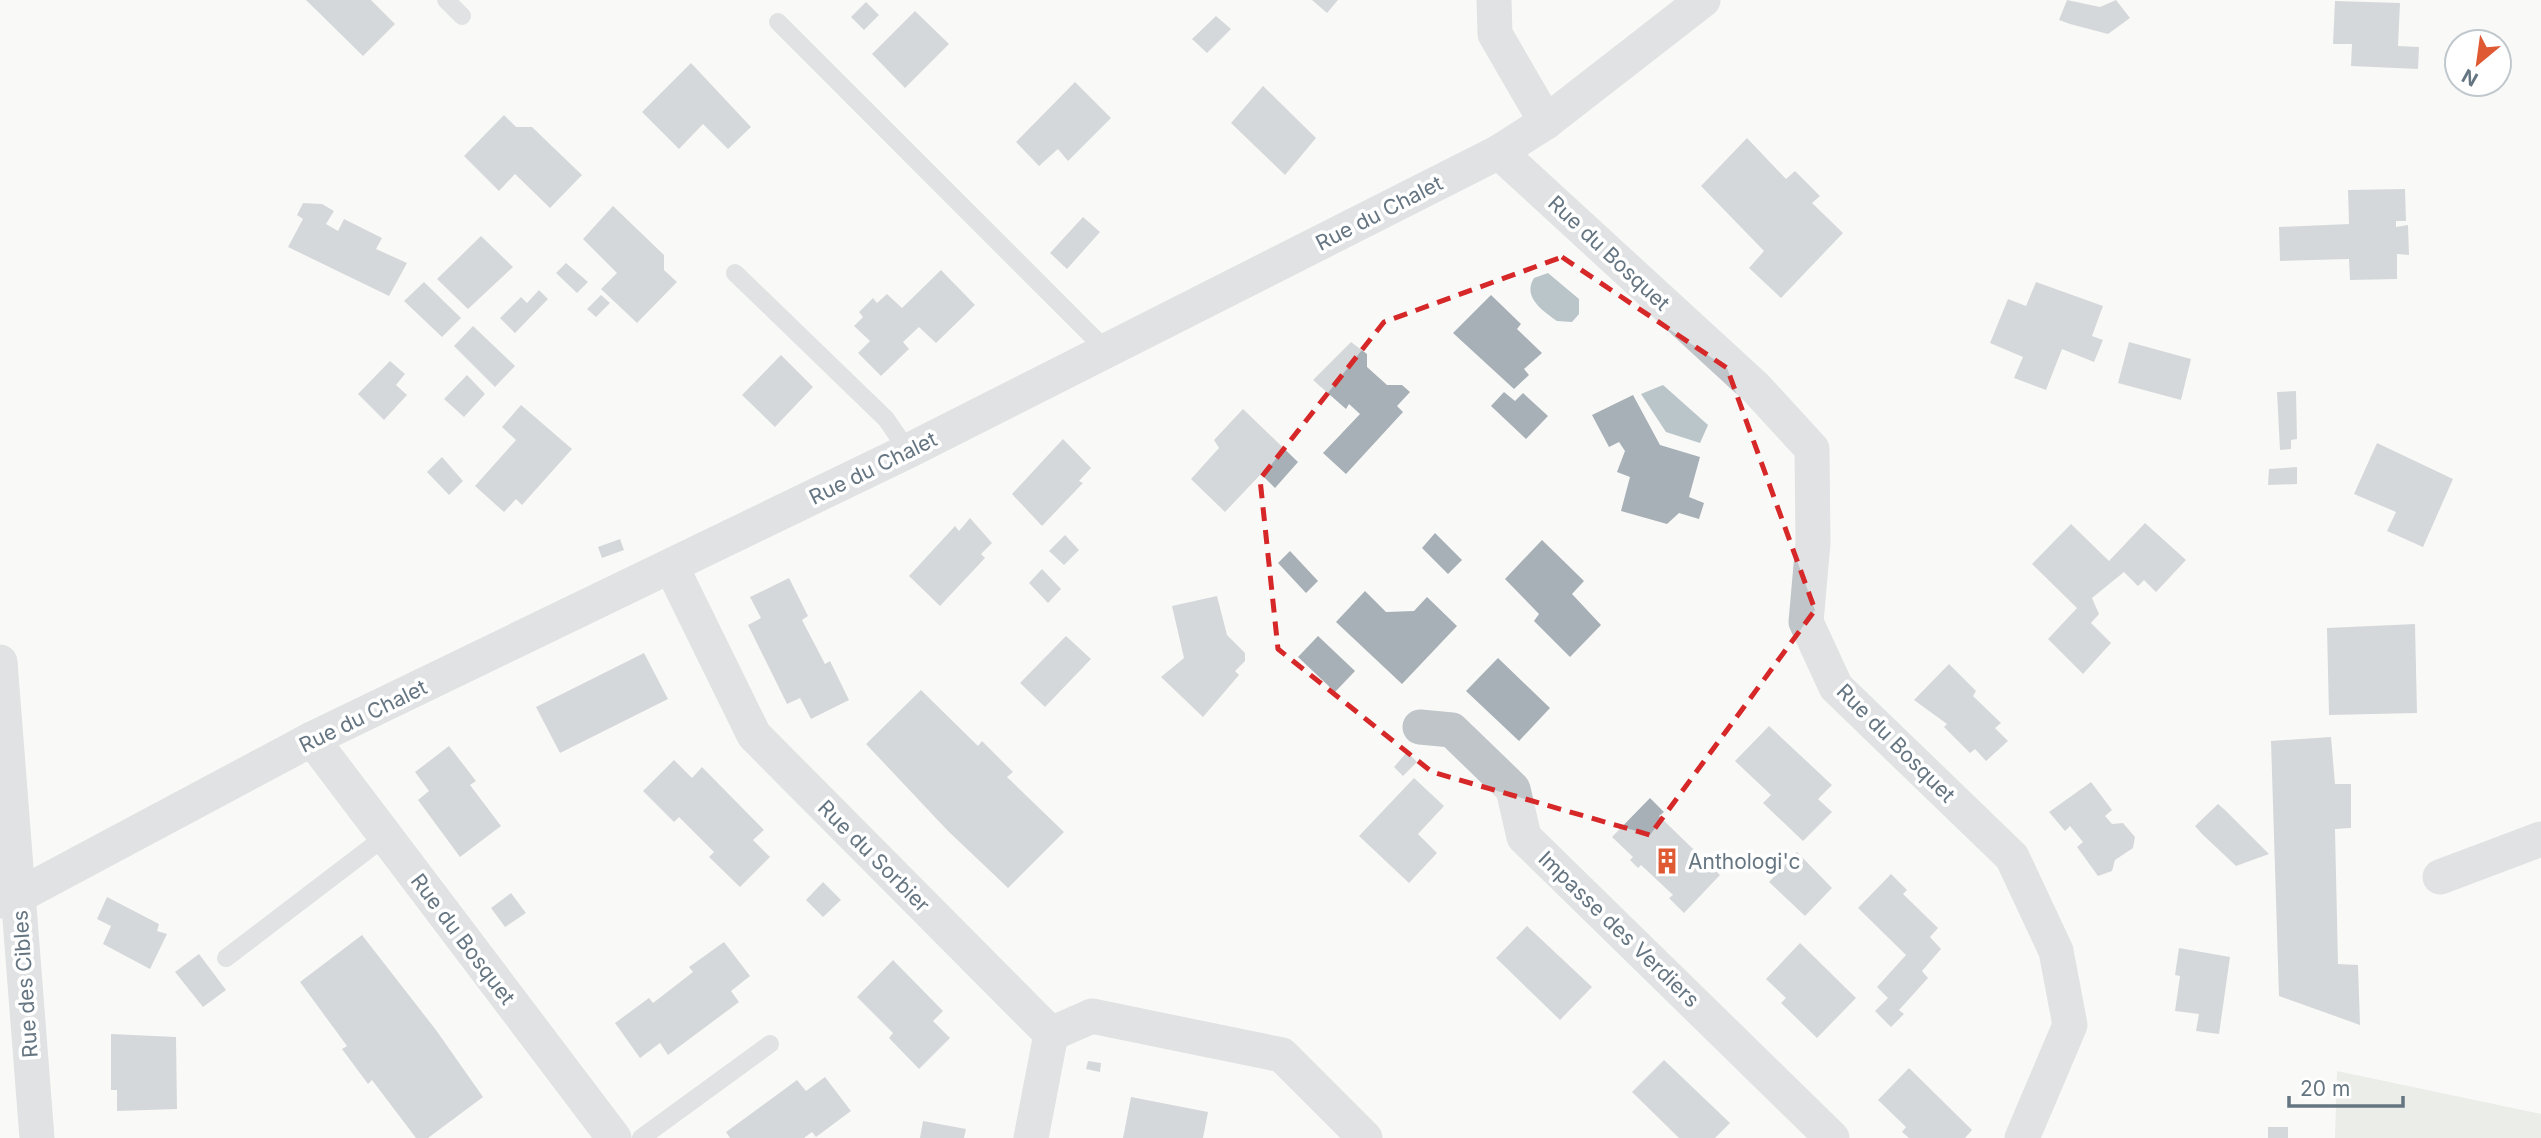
<svg xmlns="http://www.w3.org/2000/svg" width="2541" height="1138" font-family="Inter,sans-serif">
	<rect width="100%" height="100%" fill="#f9f9f7"/>
	<polygon fill="#d9ded6" points="2337,1071 2541,1114 2541,1138 2335,1138"/>
	<g fill="#b9c5c9">
		<path d="M1548,273L1579,299V314L1572,322L1557,321C1543,311 1522,297 1534,278Z"/>
		<polygon points="1663,385 1708,425 1700,443 1666,432 1641,394"/>
	</g>
	<g fill="#a7b0b6">
		<polygon points="306,0 371,0 395,24 363,56"/>
		<polygon points="1312,0 1338,0 1327,13"/>
		<polygon points="2067,0 2100,7 2116,0 2130,18 2108,34 2070,24 2059,20"/>
		<polygon points="2335,1 2400,3 2398,46 2419,47 2418,69 2351,66 2352,44 2333,44"/>
		<polygon points="866,2 879,15 864,30 851,17"/>
		<polygon points="915,11 949,44 905,88 872,54"/>
		<polygon points="1216,16 1231,29 1207,53 1192,39"/>
		<polygon points="691,63 751,127 728,149 703,124 679,149 642,112"/>
		<polygon points="1075,82 1111,118 1068,161 1058,149 1039,166 1016,142"/>
		<polygon points="1263,86 1316,138 1285,175 1231,123"/>
		<polygon points="504,115 516,127 532,127 582,175 550,208 515,174 499,191 464,156"/>
		<polygon points="1747,138 1786,179 1795,171 1820,196 1812,203 1843,233 1781,298 1749,268 1764,251 1701,186"/>
		<polygon points="2405,189 2406,221 2396,221 2396,227 2408,225 2409,255 2397,254 2397,279 2350,280 2349,259 2280,261 2279,227 2349,224 2348,190"/>
		<polygon points="303,203 322,204 334,211 326,224 338,231 344,219 382,238 376,249 407,263 389,296 288,247 303,219 297,215"/>
		<polygon points="613,206 664,255 664,270 677,282 637,323 601,289 617,273 583,239"/>
		<polygon points="1083,217 1100,232 1067,269 1050,253"/>
		<polygon points="481,236 513,267 468,309 437,279"/>
		<polygon points="566,263 588,282 577,293 556,273"/>
		<polygon points="941,270 975,305 936,343 919,327 903,342 909,349 881,376 858,353 870,341 854,326 863,317 859,312 873,298 877,303 887,294 902,308"/>
		<polygon points="424,282 461,318 442,337 404,301"/>
		<polygon points="2036,282 2103,306 2092,336 2103,340 2094,362 2062,349 2046,390 2014,378 2023,357 1990,343 2008,299 2026,306"/>
		<polygon points="539,290 548,299 515,333 500,318 521,297 527,303"/>
		<polygon points="601,295 610,303 596,317 587,309"/>
		<polygon points="1491,295 1521,324 1517,329 1542,353 1524,369 1529,375 1514,389 1453,333"/>
		<polygon points="473,326 515,366 495,387 454,346"/>
		<polygon points="1351,342 1367,354 1367,367 1387,385 1402,385 1410,392 1397,406 1403,412 1346,474 1323,453 1360,414 1349,404 1346,409 1313,380"/>
		<polygon points="2129,342 2191,359 2181,400 2118,383"/>
		<polygon points="781,355 813,387 775,427 742,395"/>
		<polygon points="390,361 405,374 396,385 407,395 384,420 358,394"/>
		<polygon points="467,375 485,394 464,417 444,399"/>
		<polygon points="2296,391 2297,439 2291,440 2291,449 2280,450 2277,392"/>
		<polygon points="1504,392 1515,401 1523,393 1548,416 1526,439 1491,406"/>
		<polygon points="1633,395 1660,445 1700,457 1689,497 1704,503 1699,519 1679,513 1667,524 1621,511 1630,477 1617,472 1625,451 1619,442 1609,447 1592,415"/>
		<polygon points="521,405 572,449 522,505 516,499 504,512 475,486 516,440 502,427"/>
		<polygon points="1243,409 1298,462 1275,488 1261,474 1225,512 1191,479 1219,448 1214,440"/>
		<polygon points="1063,439 1091,468 1079,481 1083,483 1042,526 1012,494"/>
		<polygon points="2377,443 2453,479 2423,547 2387,531 2396,512 2354,494"/>
		<polygon points="442,457 463,481 449,495 427,472"/>
		<polygon points="2297,467 2297,484 2268,485 2269,469"/>
		<polygon points="970,518 992,543 981,554 985,558 940,606 909,576 955,526 959,531"/>
		<polygon points="2145,523 2186,560 2156,592 2144,580 2138,586 2124,572 2092,598 2099,614 2091,623 2111,643 2083,674 2048,639 2077,608 2032,564 2071,524 2109,561"/>
		<polygon points="1435,533 1462,560 1448,574 1422,548"/>
		<polygon points="1065,535 1079,550 1064,565 1049,551"/>
		<polygon points="620,539 624,550 602,558 598,547"/>
		<polygon points="1542,540 1584,581 1572,594 1601,625 1570,657 1534,621 1539,614 1505,579"/>
		<polygon points="1290,551 1318,581 1306,593 1278,563"/>
		<polygon points="1042,569 1061,589 1048,603 1029,583"/>
		<polygon points="789,578 808,616 802,620 825,664 830,661 849,700 811,719 800,698 787,704 748,625 761,618 750,597"/>
		<polygon points="1365,591 1386,612 1414,611 1427,597 1457,626 1402,684 1336,622"/>
		<polygon points="1217,596 1227,635 1245,653 1245,661 1235,671 1239,675 1203,717 1161,677 1184,658 1172,606"/>
		<polygon points="2415,624 2417,713 2329,715 2327,628"/>
		<polygon points="1066,636 1091,659 1045,707 1020,683"/>
		<polygon points="1318,636 1355,671 1335,692 1298,657"/>
		<polygon points="644,653 668,699 560,753 536,707"/>
		<polygon points="1498,658 1550,708 1519,741 1466,691"/>
		<polygon points="1949,664 1976,691 1973,696 2001,723 1995,728 2008,741 1986,761 1975,749 1970,753 1944,727 1947,724 1914,700"/>
		<polygon points="921,690 978,746 982,741 1013,772 1007,777 1064,832 1008,888 948,831 866,744"/>
		<polygon points="1769,726 1832,785 1818,799 1832,812 1803,841 1763,803 1771,795 1735,761"/>
		<polygon points="2331,737 2335,784 2351,784 2351,828 2335,829 2338,964 2358,965 2360,1025 2279,996 2271,741"/>
		<polygon points="449,746 476,781 470,785 501,826 460,857 418,800 429,791 415,772"/>
		<polygon points="1407,752 1417,762 1403,776 1394,767"/>
		<polygon points="674,760 692,778 702,767 764,830 753,840 770,857 740,887 709,857 714,852 679,817 674,822 643,791"/>
		<polygon points="1414,778 1444,806 1418,834 1437,853 1409,883 1359,836"/>
		<polygon points="2091,782 2112,810 2105,816 2112,824 2123,823 2135,837 2133,848 2115,860 2112,871 2098,876 2077,847 2083,842 2070,826 2065,831 2049,812"/>
		<polygon points="1650,798 1664,812 1659,816 1720,875 1684,913 1669,898 1673,895 1641,865 1638,868 1630,860 1633,857 1612,837"/>
		<polygon points="2218,804 2225,810 2269,854 2236,866 2202,834 2195,826"/>
		<polygon points="1797,852 1832,888 1805,916 1769,882"/>
		<polygon points="1891,874 1907,890 1903,894 1938,928 1930,937 1941,949 1922,971 1928,978 1899,1010 1904,1014 1891,1027 1875,1011 1888,998 1877,987 1906,955 1858,908"/>
		<polygon points="823,882 841,900 823,917 806,900"/>
		<polygon points="511,893 526,913 505,927 491,908"/>
		<polygon points="107,897 159,924 157,931 167,934 150,969 103,944 111,926 97,919"/>
		<polygon points="1527,926 1592,987 1560,1020 1496,958"/>
		<polygon points="362,935 436,1030 483,1097 428,1138 416,1138 372,1080 368,1084 342,1049 347,1046 300,982"/>
		<polygon points="724,942 750,976 731,991 739,1002 668,1055 660,1043 640,1058 615,1023 649,998 653,1003 693,972 689,967"/>
		<polygon points="1800,943 1856,998 1817,1038 1781,1003 1786,998 1766,979"/>
		<polygon points="2179,948 2230,957 2219,1034 2196,1031 2199,1014 2175,1011 2180,976 2175,975"/>
		<polygon points="199,954 226,990 203,1007 175,972"/>
		<polygon points="893,960 943,1011 933,1021 950,1038 919,1069 889,1038 893,1033 857,997"/>
		<polygon points="111,1034 176,1037 177,1109 117,1111 117,1090 111,1090"/>
		<polygon points="1664,1060 1730,1123 1715,1138 1679,1138 1632,1092"/>
		<polygon points="1088,1061 1101,1063 1100,1072 1086,1069"/>
		<polygon points="1909,1068 1972,1130 1965,1138 1909,1138 1902,1132 1906,1127 1878,1100"/>
		<polygon points="825,1077 851,1111 816,1137 812,1132 804,1138 730,1138 726,1132 797,1080 806,1091"/>
		<polygon points="1131,1097 1208,1112 1203,1138 1123,1138"/>
		<polygon points="923,1121 966,1129 964,1138 920,1138"/>
		<rect x="2268" y="1127" width="20" height="11"/>
	</g>
	<g fill="none" stroke-linecap="round" stroke-linejoin="round">
		<g stroke="#c0c5c9" stroke-width="18">
			<polyline points="446,0 462,16"/>
			<polyline points="778,22 1107,351"/>
			<polyline points="735,273 886,419 908,451"/>
			<polyline points="226,958 386,836"/>
			<polyline points="641,1138 770,1044"/>
		</g>
		<g stroke="#c0c5c9" stroke-width="35">
			<polyline points="1494,0 1495,34 1546,122"/>
			<polyline points="1499,152 1756,388 1812,449 1813,543 1806,622 1836,687 2012,857 2056,951 2070,1025 2022,1138"/>
			<polyline points="672,568 754,735 1051,1034 1031,1138"/>
			<polyline points="0,662 37,1138"/>
			<polyline points="1420,727 1452,730 1513,789 1524,837 1832,1138"/>
			<polyline points="312,739 614,1138"/>
			<polyline points="2440,877 2541,839"/>
			<polyline points="0,901 18,896 312,739 908,451 1499,152 1546,122 1703,0"/>
			<polyline points="1051,1034 1092,1016 1282,1055 1365,1138"/>
		</g>
	</g>
	<path d="M0 0H2541V1138H0ZM1562,257L1727,368L1815,610L1650,835L1432,772L1278,649L1260,479L1384,322Z" fill="#f9f9f7" fill-opacity=".55" fill-rule="evenodd"/>
	<path fill="none" stroke="#d62828" stroke-width="5" stroke-dasharray="14 9" stroke-linejoin="round" d="M1562,257L1727,368L1815,610L1650,835L1432,772L1278,649L1260,479L1384,322Z"/>
	<defs>
		<g id="building-bare" transform="scale(2.1)"><path d="M-4-6H4V6H1V3H-1V6H-4ZM-2.5-4.3h1.7v1.8h-1.7ZM.8-4.3h1.7v1.8H.8ZM-2.5-1h1.7V.8h-1.7ZM.8-1h1.7V.8H.8Z" fill="#df5932" stroke="#fff" stroke-width="2.5" paint-order="stroke"/></g>
	</defs>
	<g fill-rule="evenodd">
		<use href="#building-bare" x="1667" y="861"/>
	</g>
	<g text-anchor="middle" dominant-baseline="central" stroke-width="7" stroke-linejoin="round" paint-order="stroke">
		<g font-size="21" fill="#657581" stroke="#fff">
			<text transform="translate(1379 213) rotate(-27)">Rue du Chalet</text>
			<text transform="translate(1609 253) rotate(43)">Rue du Bosquet</text>
			<text transform="translate(873 468) rotate(-26)">Rue du Chalet</text>
			<text transform="translate(363 716) rotate(-26)">Rue du Chalet</text>
			<text transform="translate(1896 743) rotate(45)">Rue du Bosquet</text>
			<text transform="translate(874 856) rotate(45)">Rue du Sorbier</text>
			<text transform="translate(1619 929) rotate(44)">Impasse des Verdiers</text>
			<text transform="translate(463 939) rotate(53)">Rue du Bosquet</text>
			<text transform="translate(25 984) rotate(-94)">Rue des Cibles</text>
		</g>
		<g font-size="21" fill="#657581" stroke="#fff" text-anchor="start">
			<text x="1688" y="861">Anthologi'c</text>
		</g>
	</g>
	<g transform="translate(2478 63) rotate(209)"><circle r="33" fill="#ffffff" stroke="#c1c8cd" stroke-width="2"/>
	<path d="M0-5L12 26L0 18L-12 26Z" fill="#df5932"/>
	<text y="-10" font-size="19" font-weight="bold" text-anchor="middle" fill="#657581">N</text>
	</g>
	<path d="M2289 1096v10h114v-10" fill="none" stroke="#657581" stroke-width="3.5"/>
	<text x="2300" y="1096" font-size="21" fill="#657581" stroke="#ffffff" stroke-width="5" paint-order="stroke">20 m</text>
</svg>
